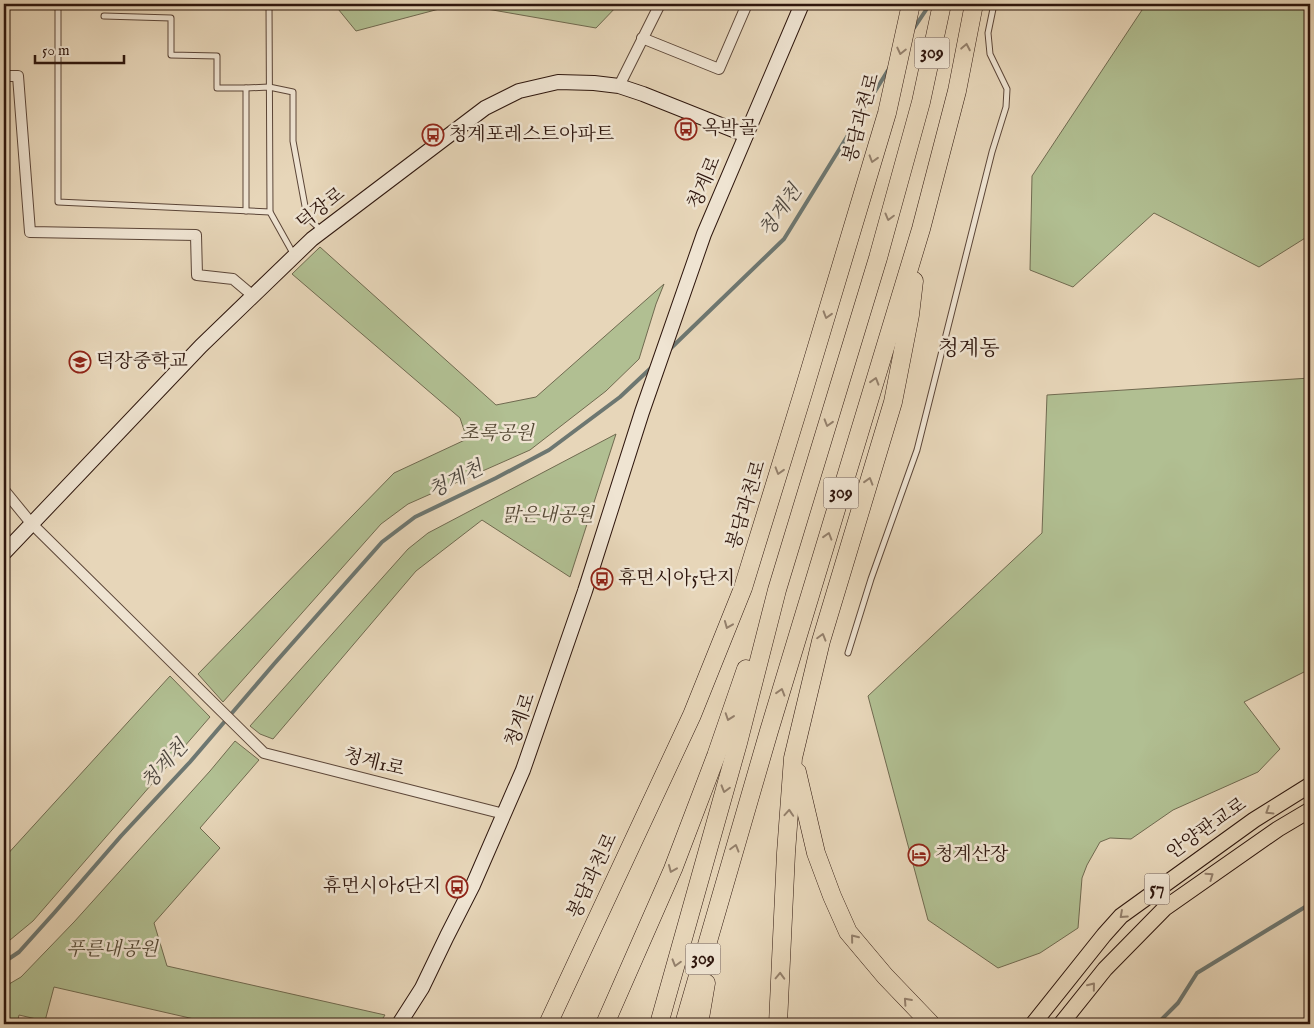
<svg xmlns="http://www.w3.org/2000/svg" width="1314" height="1028" font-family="'IM FELL English','Noto Serif KR',serif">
	<rect width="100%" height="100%" fill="#e7d6b9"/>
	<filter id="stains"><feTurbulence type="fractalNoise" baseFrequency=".004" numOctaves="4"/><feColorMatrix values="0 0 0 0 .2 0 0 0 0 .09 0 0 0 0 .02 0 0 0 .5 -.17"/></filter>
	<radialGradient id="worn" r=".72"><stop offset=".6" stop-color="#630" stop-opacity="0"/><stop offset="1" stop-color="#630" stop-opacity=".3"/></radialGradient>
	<g fill="#b1bf92" stroke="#706a50">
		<polygon points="334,4 619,4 596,28 458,4 356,31"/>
		<polygon points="1146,4 1310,4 1310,235 1259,267 1154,213 1073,287 1030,270 1032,176"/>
		<polygon points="320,247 496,405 536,397 664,284 656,304 639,359 606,391 530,450 408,504 381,524 223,702 198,674 394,473 467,439 460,418 292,274"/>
		<polygon points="1310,378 1310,669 1244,702 1280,749 1258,772 1173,810 1131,839 1110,838 1100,842 1087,865 1082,878 1078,928 1040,953 998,968 928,920 868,696 1042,533 1047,395"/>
		<polygon points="616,434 570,577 482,520 416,571 273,739 260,734 250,726 408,549 428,533"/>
		<polygon points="170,676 210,717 33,921 4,945 4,858"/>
		<polygon points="235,741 259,760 200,828 220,848 154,923 167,966 385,1015 379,1024 216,1024 54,987 45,1021 19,1015 17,1024 4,1024 4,987 21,977 74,922 210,771"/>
	</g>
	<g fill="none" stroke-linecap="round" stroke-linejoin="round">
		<g stroke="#6d7771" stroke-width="4">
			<polyline points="912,31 930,4"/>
			<polyline points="668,351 784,239 890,67"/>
			<polyline points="4,962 19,952 55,912 121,836 190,762 274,664 382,542 415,517 496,478 549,450 620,397 653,366"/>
			<polyline points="1157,1024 1178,1003 1197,973 1310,904"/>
		</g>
		<g stroke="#5c4638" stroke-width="7">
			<g id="lane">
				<polyline points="58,4 58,202 270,212"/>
				<polyline points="269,4 270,212 294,255"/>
				<polyline points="104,16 171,18 171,55 217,56 217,88 246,88 246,211"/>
				<polyline points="246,88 269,87 293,92 293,141 307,217 322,231"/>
				<polyline points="848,653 871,579 917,450 992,152 1006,107 1007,89 990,54 988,33 994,4"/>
			</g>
		</g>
		<g stroke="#5c4638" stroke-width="12">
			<g id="street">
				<polyline points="642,38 719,69 747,4"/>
				<polyline points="4,76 18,76 30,232 196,235 197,275 233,279 252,295"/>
				<polyline points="619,86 660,4"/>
				<polyline points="4,490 31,523 264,753 504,814"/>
			</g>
		</g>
		<g stroke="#2e160d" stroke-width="16">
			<g id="secondary">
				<polyline points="4,553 201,346 312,239 485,108 519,91 558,82 594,83 619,86 643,94 746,135"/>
				<polyline points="399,1024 422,988 447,936 473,885 523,770 585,591 642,412 704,234 802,4"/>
			</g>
		</g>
		<g stroke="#2e160d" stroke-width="17">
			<g id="primary">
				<polyline points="1033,1024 1104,935 1121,916 1254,820 1310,785"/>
				<polyline points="1061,1024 1105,969 1165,908 1278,829 1310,810"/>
			</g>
		</g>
		<g stroke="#2e160d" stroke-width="19">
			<g id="highway">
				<polyline points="797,772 816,853 832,896 848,932 885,976 931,1024"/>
				<polyline points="548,1024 692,715 743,588 803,393 887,113 911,4"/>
				<polyline points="605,1024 673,869 716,756 746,669"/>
				<polyline points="659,1024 738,743 777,590 878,258 921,102 942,4"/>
				<polyline points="684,1024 769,731 921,229 957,91 974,4"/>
				<polyline points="699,1024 706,983"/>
				<polyline points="778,1024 786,853 793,758 821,641 893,402 910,315 914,281"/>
			</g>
		</g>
		<use href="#lane" stroke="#efe4d2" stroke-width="5"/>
		<use href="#street" stroke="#efe4d2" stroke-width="10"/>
		<use href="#secondary" stroke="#efe4d2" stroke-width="14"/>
		<use href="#primary" stroke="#e7d6b9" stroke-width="15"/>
		<use href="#highway" stroke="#e7d6b9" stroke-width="18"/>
	</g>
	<defs><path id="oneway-chevron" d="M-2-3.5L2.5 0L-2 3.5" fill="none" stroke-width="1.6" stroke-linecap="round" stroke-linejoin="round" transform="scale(1.25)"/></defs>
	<g stroke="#94806c">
		<use href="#oneway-chevron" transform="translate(966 47) rotate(-79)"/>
		<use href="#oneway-chevron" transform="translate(901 51) rotate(103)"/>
		<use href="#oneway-chevron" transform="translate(873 159) rotate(107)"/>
		<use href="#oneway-chevron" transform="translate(889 217) rotate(105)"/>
		<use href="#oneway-chevron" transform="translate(827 315) rotate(107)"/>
		<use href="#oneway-chevron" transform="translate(875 381) rotate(-73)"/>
		<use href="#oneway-chevron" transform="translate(828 423) rotate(107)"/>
		<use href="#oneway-chevron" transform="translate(779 471) rotate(107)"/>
		<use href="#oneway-chevron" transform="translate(869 481) rotate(-73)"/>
		<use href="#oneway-chevron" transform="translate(828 536) rotate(-73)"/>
		<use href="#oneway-chevron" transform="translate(728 625) rotate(112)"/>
		<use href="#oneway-chevron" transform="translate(822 637) rotate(-74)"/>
		<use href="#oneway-chevron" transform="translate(781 692) rotate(-73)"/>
		<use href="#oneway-chevron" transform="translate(729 717) rotate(109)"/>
		<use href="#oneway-chevron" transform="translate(725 789) rotate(106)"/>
		<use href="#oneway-chevron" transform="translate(1269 811) rotate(148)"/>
		<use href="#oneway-chevron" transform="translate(789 813) rotate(-86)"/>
		<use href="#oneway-chevron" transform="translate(735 848) rotate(-74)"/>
		<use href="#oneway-chevron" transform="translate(672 869) rotate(113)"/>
		<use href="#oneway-chevron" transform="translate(1210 876) rotate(-35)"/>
		<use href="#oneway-chevron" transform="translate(1123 915) rotate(138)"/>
		<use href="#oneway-chevron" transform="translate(854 938) rotate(-129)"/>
		<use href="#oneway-chevron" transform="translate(676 963) rotate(106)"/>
		<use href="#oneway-chevron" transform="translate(780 976) rotate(-88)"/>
		<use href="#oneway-chevron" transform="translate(1092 986) rotate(-51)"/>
		<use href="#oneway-chevron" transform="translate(907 1001) rotate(-132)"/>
	</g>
	<defs>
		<g id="bus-ring" transform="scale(1.125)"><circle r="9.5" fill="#efe4d2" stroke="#8f2418" stroke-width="1.5"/><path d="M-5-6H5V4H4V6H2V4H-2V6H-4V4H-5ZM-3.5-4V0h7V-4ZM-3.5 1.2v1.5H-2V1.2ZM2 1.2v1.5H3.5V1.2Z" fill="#8f2418"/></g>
		<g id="school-ring" transform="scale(1.125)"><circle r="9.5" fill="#efe4d2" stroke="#8f2418" stroke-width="1.5"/><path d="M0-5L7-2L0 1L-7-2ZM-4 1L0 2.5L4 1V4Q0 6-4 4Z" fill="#8f2418"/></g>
		<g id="hotel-ring" transform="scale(1.125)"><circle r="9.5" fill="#efe4d2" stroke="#8f2418" stroke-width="1.5"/><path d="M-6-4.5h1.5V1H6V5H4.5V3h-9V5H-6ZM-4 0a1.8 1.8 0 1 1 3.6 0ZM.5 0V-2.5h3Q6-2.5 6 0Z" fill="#8f2418"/></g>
	</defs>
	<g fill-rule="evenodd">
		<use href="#bus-ring" x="686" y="129"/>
		<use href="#bus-ring" x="433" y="135"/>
		<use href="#school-ring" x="80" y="362"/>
		<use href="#bus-ring" x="602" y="579"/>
		<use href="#hotel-ring" x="919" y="855"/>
		<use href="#bus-ring" x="457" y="887"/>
	</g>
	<g text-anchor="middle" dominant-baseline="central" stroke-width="5" stroke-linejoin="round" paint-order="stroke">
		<g fill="#efe4d2" stroke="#685448" stroke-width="1">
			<rect x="914.5" y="37.5" width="35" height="31" rx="4"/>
			<rect x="823.5" y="477.5" width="35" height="31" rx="4"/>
			<rect x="1144.5" y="873.5" width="25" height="31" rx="4"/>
			<rect x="685.5" y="943.5" width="35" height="31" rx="4"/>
		</g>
		<g font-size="18" font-weight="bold" fill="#2e160d">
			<text x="932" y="53">309</text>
			<text x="841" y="493">309</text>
			<text x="1157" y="889">57</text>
			<text x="703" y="959">309</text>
		</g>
		<g font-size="19" fill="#2e160d" stroke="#efe4d2">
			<text transform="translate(862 118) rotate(-75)">봉담과천로</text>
			<text transform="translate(705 183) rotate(-67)">청계로</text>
			<text transform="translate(321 209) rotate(-38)">덕장로</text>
			<text transform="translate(747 505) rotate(-73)">봉담과천로</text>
			<text transform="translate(521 720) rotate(-71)">청계로</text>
			<text transform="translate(374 763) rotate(14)">청계1로</text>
			<text transform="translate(1207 829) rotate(-35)">안양판교로</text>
			<text transform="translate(593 876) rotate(-65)">봉담과천로</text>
		</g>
		<g font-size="19" fill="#2e160d" stroke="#efe4d2" text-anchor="start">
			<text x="702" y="129">옥박골</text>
			<text x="449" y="135">청계포레스트아파트</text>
			<text x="96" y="362">덕장중학교</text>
			<text x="618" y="579">휴먼시아5단지</text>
			<text x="935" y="855">청계산장</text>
			<text x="441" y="887" text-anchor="end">휴먼시아6단지</text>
		</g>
		<g font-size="19" font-style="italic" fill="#554935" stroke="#efe4d2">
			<text x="497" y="434">초록공원</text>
			<text x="548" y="516">맑은내공원</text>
			<text x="112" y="950">푸른내공원</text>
		</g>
		<g font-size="20" font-style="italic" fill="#4e473f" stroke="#efe4d2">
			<text transform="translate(781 211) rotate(-55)">청계천</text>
			<text transform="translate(456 480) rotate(-26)">청계천</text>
			<text transform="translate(165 765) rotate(-48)">청계천</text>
		</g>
		<g font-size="21" fill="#2e160d" stroke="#efe4d2">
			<text x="969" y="349">청계동</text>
		</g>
	</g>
	<rect width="1314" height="1028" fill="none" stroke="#e7d6b9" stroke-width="20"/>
	<rect x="5" y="5" width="1304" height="1018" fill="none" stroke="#2e160d" stroke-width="2.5"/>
	<rect x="10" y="10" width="1294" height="1008" fill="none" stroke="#2e160d"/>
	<path d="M35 55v8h89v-8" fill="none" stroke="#2e160d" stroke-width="2.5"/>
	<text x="42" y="55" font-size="15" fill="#2e160d" stroke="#efe4d2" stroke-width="4" paint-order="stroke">50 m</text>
	<rect width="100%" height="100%" filter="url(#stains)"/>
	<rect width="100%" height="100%" fill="url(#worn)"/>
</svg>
